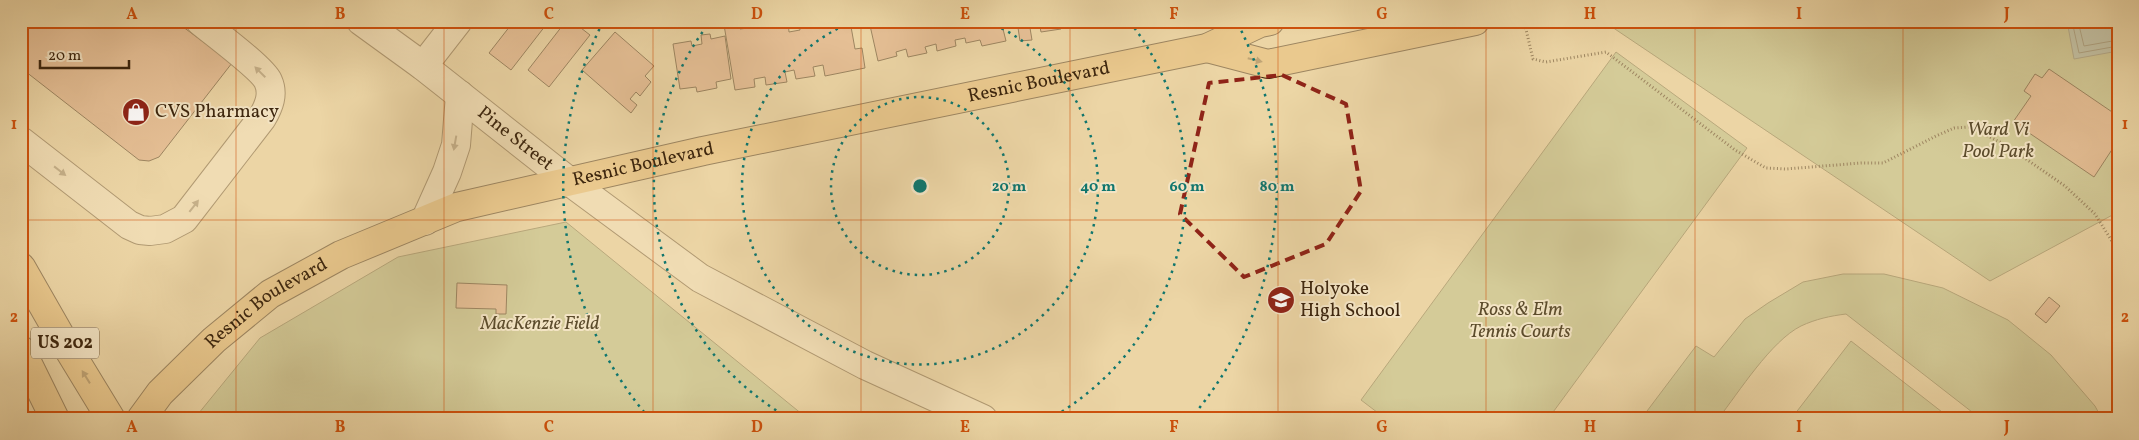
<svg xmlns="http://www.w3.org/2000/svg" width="2139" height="440" font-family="Vollkorn,serif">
	<rect width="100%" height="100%" fill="#ecd6a5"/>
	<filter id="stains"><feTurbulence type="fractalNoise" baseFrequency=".004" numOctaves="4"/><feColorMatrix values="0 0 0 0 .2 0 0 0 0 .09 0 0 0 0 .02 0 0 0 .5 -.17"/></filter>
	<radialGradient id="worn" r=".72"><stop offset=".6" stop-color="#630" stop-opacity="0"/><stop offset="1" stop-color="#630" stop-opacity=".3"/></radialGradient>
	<g fill="#b7be87" stroke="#7a724a">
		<polygon points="1603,21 2118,21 2118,212 1990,281"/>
		<polygon points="1616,52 1747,148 1548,419 1386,419 1361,400"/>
		<polygon points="566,222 808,419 194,419 260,338 398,257"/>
		<path d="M1843,274H1884L1943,288L2008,320L2051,355L2095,406L2102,419H1981L1846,314C1830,316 1816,319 1801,326C1771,341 1739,392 1718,419H1641L1696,346L1714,357L1745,319L1768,303L1803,282Z"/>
		<polygon points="1851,341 1951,419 1791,419"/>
	</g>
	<polygon fill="#9bb7b0" stroke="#757d6f" points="2067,21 2118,21 2118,51 2074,59"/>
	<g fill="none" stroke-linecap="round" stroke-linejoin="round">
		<g stroke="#6c6e5f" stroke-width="1">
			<polyline points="2072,21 2079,53 2118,46"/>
			<polyline points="2078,21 2084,46 2118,40"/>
		</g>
	</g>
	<g fill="#dea684" stroke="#3d260e">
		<polygon points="21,21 175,21 232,63 159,157 149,161 139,160 21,68"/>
		<polygon points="514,21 549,21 511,70 489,53"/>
		<polygon points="566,21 572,21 590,35 549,87 528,70"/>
		<polygon points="755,21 768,21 768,23 788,21 789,32 800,30 799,22 816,21 817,26 831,23 831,21 850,21 855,49 862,48 865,68 825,76 823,65 813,67 815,76 796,79 794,70 785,72 787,82 766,85 765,77 754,79 755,87 735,90 724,25 739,22 740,29 756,27"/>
		<polygon points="869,21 1001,21 1006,41 982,46 980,40 966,43 965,38 955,40 956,46 937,51 936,44 925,47 927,53 908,57 906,49 896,52 897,56 878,61"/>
		<polygon points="1017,21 1060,21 1061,29 1041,32 1040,27 1030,28 1032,40 1020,41"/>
		<polygon points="1069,21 1089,21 1089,24 1070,27"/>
		<polygon points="615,32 654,66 645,76 651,82 640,96 636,92 630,99 637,105 631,113 582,70"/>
		<polygon points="710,34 711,39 725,36 731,79 716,82 717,88 697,92 696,87 680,89 673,44 691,41 692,46 702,44 701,35"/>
		<polygon points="2049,69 2118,116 2118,151 2113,148 2094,177 2013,122 2031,96 2024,91 2035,74 2042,78"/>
		<polygon points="457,283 507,285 506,314 496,314 496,309 456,308"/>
		<polygon points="2049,297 2060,306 2046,323 2035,314"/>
	</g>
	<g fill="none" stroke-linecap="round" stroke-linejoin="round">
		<g stroke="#695234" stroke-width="30">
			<g id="minor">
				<path id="s1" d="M361,21L423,66L570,182L700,278L865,365L983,419"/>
				<polyline points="423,66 458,21"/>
				<path d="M21,141L129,225L140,230L150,231L165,229L184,219L262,118C269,106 274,94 268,81C262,68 213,32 200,21"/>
				<polyline points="425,221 447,172 456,145 460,95"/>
			</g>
		</g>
		<g stroke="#3d260e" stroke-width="30">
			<g id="major">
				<polyline points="1207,48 1268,64 1475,21"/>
				<polyline points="21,267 61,337 111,419"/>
				<polyline points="21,350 55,419"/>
				<path id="s2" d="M141,419L160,393L214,340L270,294L341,255L457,207L703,151L1207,48L1260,23L1270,21"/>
			</g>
		</g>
		<polyline stroke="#3d260e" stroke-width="3" stroke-dasharray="1 2.5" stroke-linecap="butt" points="1524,21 1533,59 1546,62 1606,52 1735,150 1766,168 1786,169 1861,163 1883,163 1936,136 1954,128 1969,127 2006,145 2065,186 2095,214 2118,251"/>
		<use href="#minor" stroke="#f3e4c4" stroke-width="28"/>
		<use href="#major" stroke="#e6bb72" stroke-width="28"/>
	</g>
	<defs><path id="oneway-solid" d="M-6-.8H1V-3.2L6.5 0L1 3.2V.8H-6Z" transform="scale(1.25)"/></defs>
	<g fill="#89693b">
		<use href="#oneway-solid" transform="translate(1255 60) rotate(14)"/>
		<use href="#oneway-solid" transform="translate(86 377) rotate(-122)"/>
	</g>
	<g fill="#988569">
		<use href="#oneway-solid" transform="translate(260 72) rotate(-135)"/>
		<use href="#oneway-solid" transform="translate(455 143) rotate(100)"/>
		<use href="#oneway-solid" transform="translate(60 171) rotate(38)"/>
		<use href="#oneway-solid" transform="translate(194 206) rotate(-52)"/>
	</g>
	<path d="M0 0H2139V440H0ZM1282,75L1346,104L1361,191L1326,244L1244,277L1180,214L1209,83Z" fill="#ecd6a5" fill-opacity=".55" fill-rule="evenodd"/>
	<path fill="none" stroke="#8f2418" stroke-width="4" stroke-dasharray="10 6" stroke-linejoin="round" d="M1282,75L1346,104L1361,191L1326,244L1244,277L1180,214L1209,83Z"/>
	<path fill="none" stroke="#ce510c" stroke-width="1" stroke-opacity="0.55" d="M236,21V419M444,21V419M653,21V419M861,21V419M1070,21V419M1278,21V419M1486,21V419M1695,21V419M1903,21V419M21,220H2118"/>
	<g fill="none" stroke="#0f766e" stroke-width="2.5" stroke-dasharray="2.5 5">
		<circle cx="920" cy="186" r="89"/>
		<path d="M988 22A178 178 0 1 1 852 22"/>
		<path d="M789 418A267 267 0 0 1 710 22M1130 22A267 267 0 0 1 1051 418"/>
		<path d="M649 418A357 357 0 0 1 602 24M1238 24A357 357 0 0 1 1191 418"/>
	</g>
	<defs>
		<g id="shop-disc" transform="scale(1.4375)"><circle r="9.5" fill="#8f2418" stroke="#f3e4c4"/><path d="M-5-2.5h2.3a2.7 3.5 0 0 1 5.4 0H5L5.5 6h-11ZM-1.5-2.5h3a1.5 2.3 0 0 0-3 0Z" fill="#fff"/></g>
		<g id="school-disc" transform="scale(1.4375)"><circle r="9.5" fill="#8f2418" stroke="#f3e4c4"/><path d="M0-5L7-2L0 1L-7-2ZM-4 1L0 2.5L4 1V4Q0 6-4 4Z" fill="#fff"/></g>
	</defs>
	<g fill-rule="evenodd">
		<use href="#shop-disc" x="136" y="112"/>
		<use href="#school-disc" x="1281" y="300"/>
	</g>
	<g text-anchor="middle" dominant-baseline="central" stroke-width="4" stroke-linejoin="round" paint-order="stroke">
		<rect fill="#f3e4c4" stroke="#745f45" stroke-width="1" x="31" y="327.5" width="68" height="31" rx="4"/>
		<g font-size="18" font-weight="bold" fill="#3d260e">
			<text x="65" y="343">US 202</text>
		</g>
		<g font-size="19" fill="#3d260e" stroke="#f3e4c4">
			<text stroke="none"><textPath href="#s2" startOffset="982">Resnic Boulevard</textPath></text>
			<text stroke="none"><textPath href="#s1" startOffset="194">Pine Street</textPath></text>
			<text stroke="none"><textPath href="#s2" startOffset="578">Resnic Boulevard</textPath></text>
			<text stroke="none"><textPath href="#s2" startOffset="172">Resnic Boulevard</textPath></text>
		</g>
		<g font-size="19" fill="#3d260e" stroke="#f3e4c4" text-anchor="start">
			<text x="155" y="112">CVS Pharmacy</text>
			<text x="1300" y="289">Holyoke<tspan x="1300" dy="22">High School</tspan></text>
		</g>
		<g font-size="19" font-style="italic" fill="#5c4c2c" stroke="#f3e4c4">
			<text x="1998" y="130">Ward Vi<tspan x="1998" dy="22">Pool Park</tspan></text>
			<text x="1520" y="310">Ross &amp; Elm<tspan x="1520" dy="22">Tennis Courts</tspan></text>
			<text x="540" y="324">MacKenzie Field</text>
		</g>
	</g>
	<circle cx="920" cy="186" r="8" fill="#0f766e" stroke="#f3e4c4" stroke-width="2.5"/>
	<g font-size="15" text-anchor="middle" font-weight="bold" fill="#0f766e" stroke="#f3e4c4" stroke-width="4" stroke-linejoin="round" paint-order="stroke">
		<text x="1009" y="191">20 m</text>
		<text x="1098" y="191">40 m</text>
		<text x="1187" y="191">60 m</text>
		<text x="1277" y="191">80 m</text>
	</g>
	<rect width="2139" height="440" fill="none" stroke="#ecd6a5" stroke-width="55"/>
	<path d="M40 60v8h89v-8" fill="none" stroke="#3d260e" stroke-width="2.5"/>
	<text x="48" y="60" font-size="15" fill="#3d260e" stroke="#f3e4c4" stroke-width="4" paint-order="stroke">20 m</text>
	<rect x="28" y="28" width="2084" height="384" fill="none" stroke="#ce510c" stroke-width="2"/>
	<g font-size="16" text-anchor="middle" font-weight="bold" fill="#ce510c">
		<text x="132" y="19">A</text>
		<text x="340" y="19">B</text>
		<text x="549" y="19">C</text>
		<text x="757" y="19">D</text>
		<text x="965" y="19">E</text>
		<text x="1174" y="19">F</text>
		<text x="1382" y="19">G</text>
		<text x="1590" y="19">H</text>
		<text x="1799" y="19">I</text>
		<text x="2007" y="19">J</text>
		<text x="14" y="129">1</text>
		<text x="2125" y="129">1</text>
		<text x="14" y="322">2</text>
		<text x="2125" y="322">2</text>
		<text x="132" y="432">A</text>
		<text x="340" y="432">B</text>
		<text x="549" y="432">C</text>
		<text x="757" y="432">D</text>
		<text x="965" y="432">E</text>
		<text x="1174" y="432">F</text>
		<text x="1382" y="432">G</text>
		<text x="1590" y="432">H</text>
		<text x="1799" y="432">I</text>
		<text x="2007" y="432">J</text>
	</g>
	<rect width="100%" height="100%" filter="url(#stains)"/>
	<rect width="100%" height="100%" fill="url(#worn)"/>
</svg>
